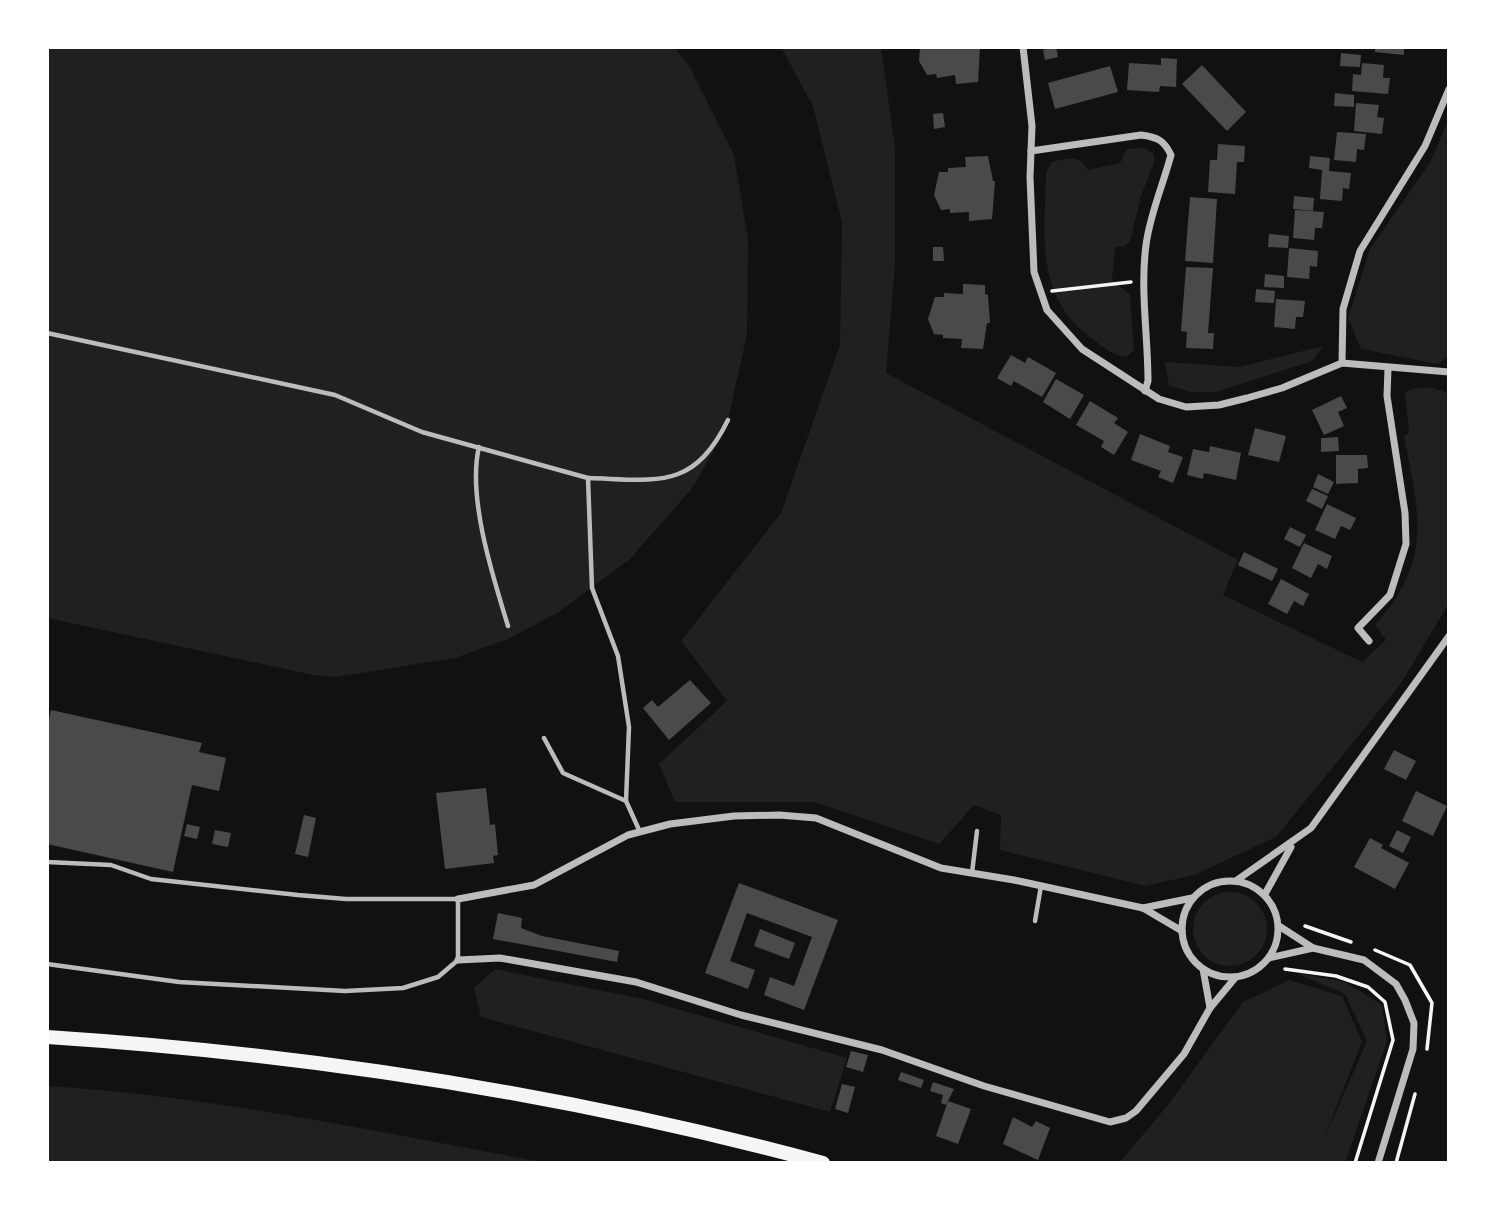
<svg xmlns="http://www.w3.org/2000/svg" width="1496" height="1210" font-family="Jost,sans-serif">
	<rect width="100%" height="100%" fill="#111"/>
	<g fill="#202020">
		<polygon points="47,47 673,47 688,64 734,155 748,239 747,334 728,420 713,452 693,487 630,559 559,612 508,639 455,658 336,677 313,675 47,618"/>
		<path d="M781,47H881L895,148V264L886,373L1238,560L1223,595L1362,662L1386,640L1375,625C1434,559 1419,515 1404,436L1409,433L1405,392C1418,385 1437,386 1449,395V603L1400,685L1276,837L1194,875L1145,886L1000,850L1001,815L974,805L939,844L815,802H675L659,764L727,701L681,641L781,513L840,345L842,222L813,106Z"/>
		<polygon points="1449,118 1449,355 1438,364 1361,349 1348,318 1370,249 1431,161"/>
		<path d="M1144,148L1153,153L1155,160L1141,196L1130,241L1125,246L1115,247L1112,280L1130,295L1134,350L1127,357C1111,355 1102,346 1090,337C1034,295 1045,234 1046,172L1052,162C1069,158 1078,154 1088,170L1120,163L1127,149Z"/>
		<polygon points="1323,346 1312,361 1216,392 1190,392 1169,385 1165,362 1239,367"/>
		<circle cx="1230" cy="929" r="37"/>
		<polygon points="495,969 643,999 847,1058 830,1112 481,1017 474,988"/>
		<polygon points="1296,973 1345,982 1382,1005 1387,1041 1345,1163 1119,1163 1168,1105 1243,1002 1289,980 1342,996 1362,1042 1322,1144 1367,1041 1345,994"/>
		<path d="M47,1086C215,1096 382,1133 548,1163H47Z"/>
	</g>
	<g fill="#4a4a4a">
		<polygon points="920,47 980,47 978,82 956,84 955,75 937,78 936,74 927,75 919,61"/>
		<polygon points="1056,47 1058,57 1045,60 1043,50"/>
		<polygon points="1375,47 1404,47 1404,55 1375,52"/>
		<polygon points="1341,53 1361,55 1360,67 1340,66"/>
		<polygon points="1161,58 1177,59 1176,87 1160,86 1159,92 1127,90 1129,63 1161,65"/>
		<polygon points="1362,63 1384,65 1383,78 1390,78 1388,94 1352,91 1353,74 1361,75"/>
		<polygon points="1202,65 1246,112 1227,131 1182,84"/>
		<polygon points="1110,66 1118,92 1055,109 1048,83"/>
		<polygon points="1335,93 1354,95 1354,107 1334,106"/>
		<polygon points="1356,103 1379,105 1377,117 1384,118 1382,134 1354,131"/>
		<polygon points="943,113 945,127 934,129 933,114"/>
		<polygon points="1337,132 1366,134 1364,150 1357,149 1356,162 1334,160"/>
		<polygon points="1218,144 1245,146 1244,162 1237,162 1235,194 1208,192 1210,160 1217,160"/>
		<polygon points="988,156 993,181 995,181 992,219 969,221 969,212 950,213 950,209 941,210 934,195 939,172 948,172 948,168 966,167 965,157"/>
		<polygon points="1310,156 1330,158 1329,171 1351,173 1349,189 1343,188 1342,201 1320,199 1322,170 1309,168"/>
		<polygon points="1294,196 1314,198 1313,211 1293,209"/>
		<polygon points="1190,197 1217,199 1213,263 1185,261"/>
		<polygon points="1295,210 1324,212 1322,228 1315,228 1314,240 1293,238"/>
		<polygon points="1269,234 1289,236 1288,248 1268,247"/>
		<polygon points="933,247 943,247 944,261 933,261"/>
		<polygon points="1289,248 1318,251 1317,267 1310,266 1309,279 1287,277"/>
		<polygon points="1186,267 1213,268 1208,333 1214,333 1213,349 1186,348 1187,332 1181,331"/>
		<polygon points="1265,274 1284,276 1284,288 1264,287"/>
		<polygon points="963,284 985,285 985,294 988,295 990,323 987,323 983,349 961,348 962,339 943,338 943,335 934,334 928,319 935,297 944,297 944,293 963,294"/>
		<polygon points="1256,289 1275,291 1274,303 1255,302"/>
		<polygon points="1276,299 1305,301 1303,317 1296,317 1295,329 1274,327"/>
		<polygon points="1011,355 1025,363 1028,357 1056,373 1042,397 1014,381 1011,386 997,378"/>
		<polygon points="1056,379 1084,395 1070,419 1043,402"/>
		<polygon points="1341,396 1347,408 1338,412 1344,426 1324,435 1312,410"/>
		<polygon points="1090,401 1118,418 1114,423 1128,432 1114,455 1101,447 1104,441 1076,425"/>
		<polygon points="1255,428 1286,436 1279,462 1248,455"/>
		<polygon points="1140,434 1170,446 1168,452 1183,457 1173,483 1158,477 1161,471 1131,460"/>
		<polygon points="1338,437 1339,451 1321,452 1321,438"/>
		<polygon points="1210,446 1241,453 1236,480 1204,473 1203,479 1187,475 1193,449 1209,452"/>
		<polygon points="1336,455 1367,455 1368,468 1358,469 1358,483 1336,484"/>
		<polygon points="1318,474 1334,482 1328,494 1313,487"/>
		<polygon points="1312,489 1328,496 1322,509 1306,501"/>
		<polygon points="1327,504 1356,518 1350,530 1341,526 1335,539 1315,530"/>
		<polygon points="1290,527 1306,535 1300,547 1284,539"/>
		<polygon points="1304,543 1332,556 1327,569 1318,564 1311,578 1292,568"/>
		<polygon points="1244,552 1278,569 1272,581 1238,565"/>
		<polygon points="1281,579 1309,594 1303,606 1294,601 1287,614 1268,604"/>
		<polygon points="690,680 711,703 669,740 643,708 652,700 658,707"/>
		<polygon points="51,710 202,743 199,752 226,758 219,791 192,785 173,872 47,844 47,728"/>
		<polygon points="1394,750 1416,761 1406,780 1384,769"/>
		<polygon points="486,788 490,825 495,824 498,855 493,856 494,863 445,869 436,793"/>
		<polygon points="1416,791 1447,806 1433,836 1402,821"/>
		<polygon points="304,815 316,818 308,857 295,854"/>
		<polygon points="187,824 200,827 197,839 184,836"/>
		<polygon points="215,830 231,833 228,847 212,844"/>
		<polygon points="1397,830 1411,837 1403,853 1389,846"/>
		<polygon points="1370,838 1383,845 1381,848 1409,863 1395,889 1354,867"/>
		<polygon points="739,883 838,920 804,1010 764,995 770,977 794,986 812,937 747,913 730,961 755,970 748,989 705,973"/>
		<polygon points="498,913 522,918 521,928 542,936 619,951 617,962 493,939"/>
		<polygon points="760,929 795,943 789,959 754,946"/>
		<polygon points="851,1051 868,1055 863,1072 846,1067"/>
		<polygon points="901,1072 924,1080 921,1088 898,1080"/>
		<polygon points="933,1082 954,1089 946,1105 941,1103 943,1095 930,1091"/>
		<polygon points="842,1084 855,1087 848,1113 835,1109"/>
		<polygon points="948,1101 971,1109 958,1144 936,1136"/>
		<polygon points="1013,1117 1032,1127 1036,1121 1050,1128 1038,1160 1003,1144"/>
	</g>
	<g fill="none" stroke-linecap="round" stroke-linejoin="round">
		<g stroke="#f5f5f5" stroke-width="3.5">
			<polyline points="1052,291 1131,282"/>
			<polyline points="1305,926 1351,942"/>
			<polyline points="1375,950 1410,965 1432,1003 1427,1049"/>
			<polyline points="1285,969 1336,976 1368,987 1385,1002 1393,1040 1355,1163"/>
			<polyline points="1396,1163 1415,1094"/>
		</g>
		<g stroke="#bcbcbc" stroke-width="4.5">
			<polyline points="47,333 335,395 422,432 588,478 592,588 618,656 629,727 626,801 640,832"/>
			<path d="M479,447C467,497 493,577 508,626"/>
			<path d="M588,478C657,480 693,491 728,420"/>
			<polyline points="544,738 563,773 626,801"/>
			<polyline points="47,862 111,865 151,879 298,895 346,899 458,899 458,960 438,977 403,988 345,991 179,982 47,964"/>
			<polyline points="972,873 977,831"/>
			<polyline points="1035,921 1041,886"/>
		</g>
		<g stroke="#bcbcbc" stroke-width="7">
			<polyline points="1023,47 1032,126 1030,177 1034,272 1047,310 1082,349 1159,399 1186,407 1219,405 1247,398 1282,388 1342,363 1449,372"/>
			<path d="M1031,151L1141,135C1157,137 1164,140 1171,155C1163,185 1150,214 1146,245C1140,290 1148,336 1148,381L1145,391"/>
			<polyline points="1342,363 1343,309 1360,251 1425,146 1449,89"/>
			<polyline points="1369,641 1358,628 1390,595 1406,544 1405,513 1387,396 1388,369"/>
			<polyline points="1237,880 1311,828 1449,636"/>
			<circle cx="1230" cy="929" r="48"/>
			<polyline points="1265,894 1291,847"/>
			<polyline points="458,899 534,885 628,835 670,824 734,816 779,815 816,818 941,868 1014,880 1143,908 1182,931"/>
			<polyline points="1143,908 1192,898"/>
			<polyline points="1279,926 1313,948"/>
			<polyline points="1269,958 1313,948 1364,960 1396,984 1405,1000 1414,1023 1413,1049 1378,1163"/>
			<polyline points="458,960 500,958 636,982 741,1015 882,1050 984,1086 1110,1122 1126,1118 1136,1111 1184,1054 1210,1008 1235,978"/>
			<polyline points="1203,969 1210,1008"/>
		</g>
		<path stroke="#f5f5f5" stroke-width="14" d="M47,1037C310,1054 568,1094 823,1163"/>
	</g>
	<rect width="1496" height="1210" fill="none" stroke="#ffffff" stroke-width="98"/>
</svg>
